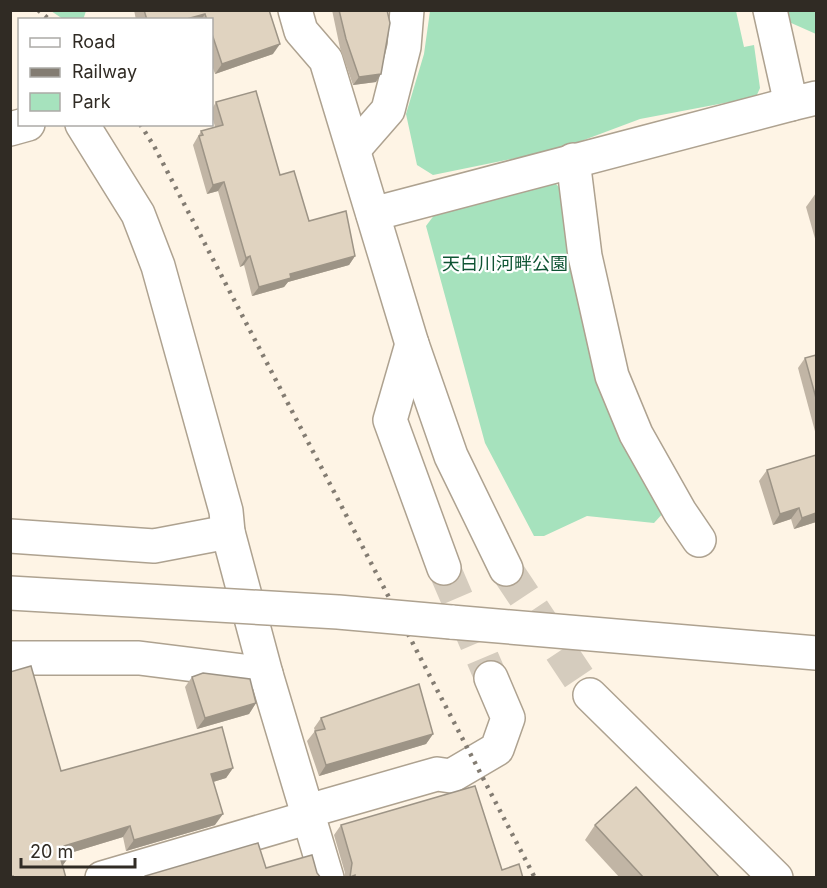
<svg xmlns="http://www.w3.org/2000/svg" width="827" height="888" font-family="Inter,'Noto Sans JP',sans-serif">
	<rect width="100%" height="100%" fill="#fef4e5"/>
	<g fill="#a6e2bd">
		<polygon points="51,11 86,11 83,20 63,19"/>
		<polygon points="430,11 736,11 744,47 754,45 760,88 756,97 640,119 560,149 433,175 417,165 406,114 424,54"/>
		<polygon points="787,11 816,11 816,34 789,22"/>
		<polygon points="553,181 562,190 665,511 654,523 587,516 544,536 534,536 485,443 426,226 438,210"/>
	</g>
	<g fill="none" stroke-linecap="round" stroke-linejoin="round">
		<polyline stroke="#d5ccbe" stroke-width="33" stroke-dasharray="33 16" stroke-linecap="butt" points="444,568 491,678"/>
		<polyline stroke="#d5ccbe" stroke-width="33" stroke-dasharray="33 16" stroke-linecap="butt" points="506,569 590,695"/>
		<g stroke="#aea290" stroke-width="36">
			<g id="minor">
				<polyline points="770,10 791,104 816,98"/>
				<polyline points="82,124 138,214 158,266 226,511 228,532 266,674 327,878"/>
				<polyline points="10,129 28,124"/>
				<polyline points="354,149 388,110 404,47 407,10"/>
				<polyline points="573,160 585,256 612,376 636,434 680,512 699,540"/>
				<polyline points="373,214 791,104"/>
				<polyline points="412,344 390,420 444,568"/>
				<polyline points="10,536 154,546 228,532"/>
				<polyline points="10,658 139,658 266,674"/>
				<polyline points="308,811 437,774 451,776 497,749 508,718 491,678"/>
				<polyline points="102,878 310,817"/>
			</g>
		</g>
		<g stroke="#aea290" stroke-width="36">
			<g id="tertiary">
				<polyline points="295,10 301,31 326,60 412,344 451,456 506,569"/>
				<polyline points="451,622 816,653"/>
				<polyline points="590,695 776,878"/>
			</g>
		</g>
		<use href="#minor" stroke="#fff" stroke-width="33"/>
		<use href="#tertiary" stroke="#fff" stroke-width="33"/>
		<g stroke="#837c72" stroke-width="4.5" stroke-dasharray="3 6" stroke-linecap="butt">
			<polyline points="38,10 50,20"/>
			<polyline points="140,124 154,146 535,878"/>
		</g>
		<g stroke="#aea290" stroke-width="36" stroke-linecap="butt">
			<polyline id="tertiary-bridge" points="10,593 338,612 451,622"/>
		</g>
		<use href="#tertiary-bridge" stroke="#fff" stroke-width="33"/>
	</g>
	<g fill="#c1b5a5">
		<polygon points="134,10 269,10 273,54 215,74 212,65 212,20 136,20"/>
		<polygon points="332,10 388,10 387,12 376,82 353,85 340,48"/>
		<polygon points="216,102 280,175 309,221 355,256 349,265 288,282 284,287 252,296 244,265 240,267 218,191 207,194 193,145 201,131 215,127 212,115 212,109"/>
		<polygon points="816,193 816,242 806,207"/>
		<polygon points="816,355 816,435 798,368 805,358"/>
		<polygon points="767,470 816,522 794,529 791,519 773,525 759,481"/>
		<polygon points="192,677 256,703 249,714 197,729 185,687"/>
		<polygon points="321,718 433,734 426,744 319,776 307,741 315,731 314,728"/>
		<polygon points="233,768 226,778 213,782 215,825 126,851 123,837 67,854 68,858 63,865 66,878 10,878 61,771"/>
		<polygon points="341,825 502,870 523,878 344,878 345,873 334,835"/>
		<polygon points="595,825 720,878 620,878 585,840"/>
	</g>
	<g fill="#9d9486">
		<polygon points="205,14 201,20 183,20"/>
		<polygon points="280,44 273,54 215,74 222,64"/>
		<polygon points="381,74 376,82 353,85 359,77"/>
		<polygon points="224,182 218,191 207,194 213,185"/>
		<polygon points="250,256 244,265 240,267 246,258"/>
		<polygon points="355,256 349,265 288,282 284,287 252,296 259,287 290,274"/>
		<polygon points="799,508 791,519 773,525 780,514"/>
		<polygon points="816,513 816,522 794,529 802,518"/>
		<polygon points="256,703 249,714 197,729 205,718"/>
		<polygon points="433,734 426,744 319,776 326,765"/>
		<polygon points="233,768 226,778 203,785 211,774"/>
		<polygon points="223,814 215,825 126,851 134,840"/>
		<polygon points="130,826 123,837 57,857 64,846"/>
		<polygon points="68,858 60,869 61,860"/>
	</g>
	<g fill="#e0d3c0" stroke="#9d9486" stroke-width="1.5">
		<polygon points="144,10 269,10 280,44 222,64 212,34 212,20 207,20 205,14 183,20 147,20"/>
		<polygon points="339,10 387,10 390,23 381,74 359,77 346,39"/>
		<polygon points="256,91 280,175 294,171 309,221 346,211 355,256 290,274 291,278 259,287 250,256 246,258 224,182 213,185 199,136 203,135 201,131 223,125 216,102"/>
		<polygon points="816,355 816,398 805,358"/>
		<polygon points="816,455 816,513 802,518 799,508 780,514 767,470"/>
		<polygon points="31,666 61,771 222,727 233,768 211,774 223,814 134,840 130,826 64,846 68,858 61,860 66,878 14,878 13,876 10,877 10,672"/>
		<polygon points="203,673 250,679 256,703 205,718 192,677"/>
		<polygon points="419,684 433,734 326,765 315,731 325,729 321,718"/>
		<polygon points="475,786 502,870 519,864 523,878 355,878 355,875 350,877 352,863 341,825"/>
		<polygon points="636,787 720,878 644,878 595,825"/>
		<polygon points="258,843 266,868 312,855 317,873 321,878 145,878 145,876"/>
	</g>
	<g text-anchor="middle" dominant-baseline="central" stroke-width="4.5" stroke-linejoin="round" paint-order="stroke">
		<g font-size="18" fill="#0e5433" stroke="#fff">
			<text x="505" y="263">天白川河畔公園</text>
		</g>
	</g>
	<rect width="827" height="888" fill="none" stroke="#302b24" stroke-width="24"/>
	<rect x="18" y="18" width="195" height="108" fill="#ffffff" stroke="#acaaa7" stroke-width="1.5"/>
	<rect x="30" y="38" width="30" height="9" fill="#ffffff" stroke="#acaaa7" stroke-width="1.5"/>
	<text x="72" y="48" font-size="18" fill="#302b24">Road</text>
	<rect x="30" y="68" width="30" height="9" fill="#837c72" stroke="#acaaa7" stroke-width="1.5"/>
	<text x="72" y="78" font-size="18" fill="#302b24">Railway</text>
	<rect x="30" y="93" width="30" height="18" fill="#a6e2bd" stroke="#acaaa7" stroke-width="1.5"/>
	<text x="72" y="108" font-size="18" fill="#302b24">Park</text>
	<path d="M21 858v9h114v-9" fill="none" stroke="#302b24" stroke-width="3"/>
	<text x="30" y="858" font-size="18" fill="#302b24" stroke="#ffffff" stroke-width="4.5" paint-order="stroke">20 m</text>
</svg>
